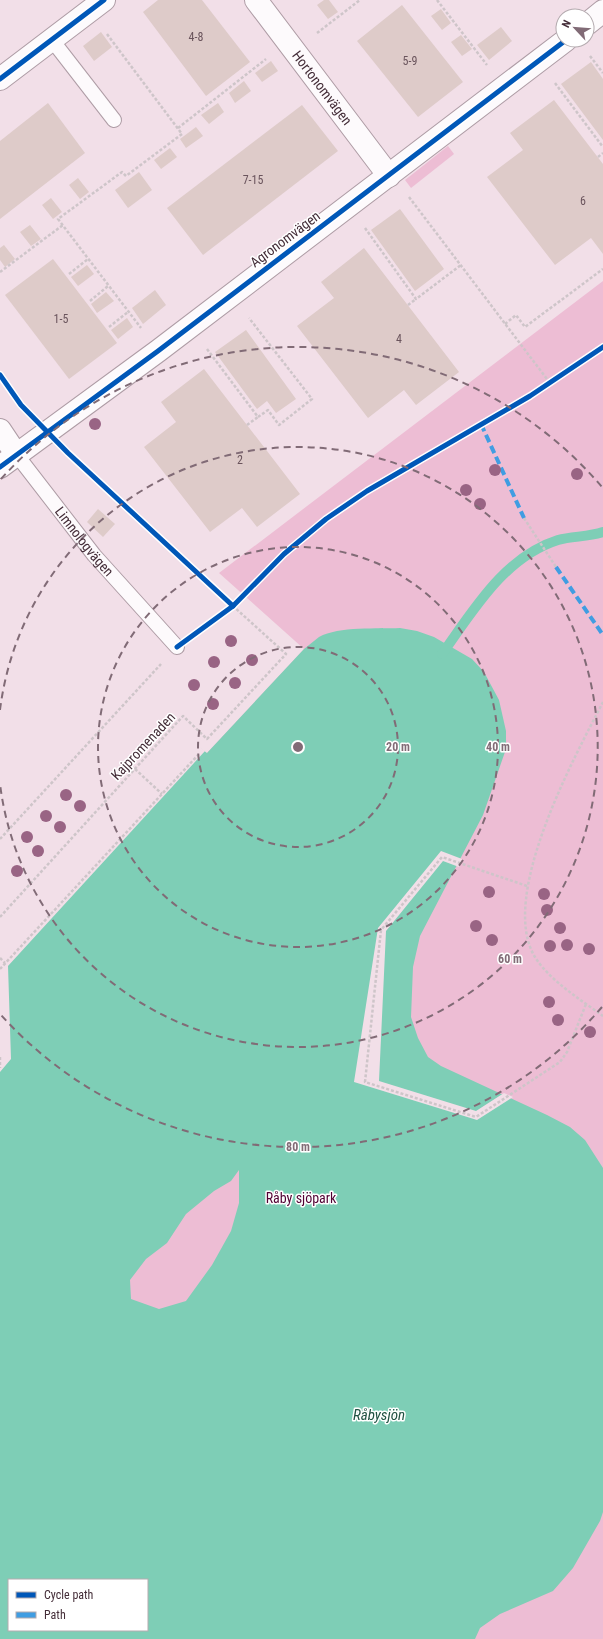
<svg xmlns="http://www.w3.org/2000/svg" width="603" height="1639" font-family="'Roboto Condensed',sans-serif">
	<rect width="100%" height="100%" fill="#f2dfe8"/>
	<g fill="#edbdd4" fill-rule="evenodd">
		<polygon points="448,146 454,154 411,188 405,180"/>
		<path d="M603,281V1639H0V962L207,753L304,649L219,573ZM9,1580H147V1630H9Z"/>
	</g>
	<path fill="#7eceb6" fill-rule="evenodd" d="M400,628L417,631L434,637L472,659L484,672L499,700L506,731V749L483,815L420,936L413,967L411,1017L418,1038L428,1057L441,1066L547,1115L570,1127L585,1140L603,1168V1512L600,1521L573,1568L553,1591L500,1614L480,1628L475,1639H0V962L199,747L207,753L304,649C309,645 314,641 319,637C339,626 378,629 400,628ZM239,1170V1203L231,1231L212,1265L186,1301L159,1309L131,1299L130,1280L146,1259L167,1243L186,1214L214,1191L231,1181ZM9,1580H147V1630H9Z"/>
	<g fill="#f2dfe8">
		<polygon points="198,745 205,751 8,966 11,1059 0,1072 0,959"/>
		<polygon points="441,851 462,859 459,867 443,861 386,931 379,1081 476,1111 504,1093 513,1097 477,1120 354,1082 378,928"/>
	</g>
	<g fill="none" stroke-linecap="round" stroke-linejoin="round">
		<path stroke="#7eceb6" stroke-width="10" d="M442,654C473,611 504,557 558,540C572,536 589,537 603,532"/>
	</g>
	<g fill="#decbc9">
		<polygon points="158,0 202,0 250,62 206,96 143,12"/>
		<polygon points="324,0 329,0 338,12 328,19 317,5"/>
		<polygon points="402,5 463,82 418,117 357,41"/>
		<polygon points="441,9 451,23 442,30 431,16"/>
		<polygon points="501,27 512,41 489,60 477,45"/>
		<polygon points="101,32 112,47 94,61 83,46"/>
		<polygon points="461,35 472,49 462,56 451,42"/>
		<polygon points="271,61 278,71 262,82 255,73"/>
		<polygon points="591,62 603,79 603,140 561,84"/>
		<polygon points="244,81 251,91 235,103 229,93"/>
		<polygon points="554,100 603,164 603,254 591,238 555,265 487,177 523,150 510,133"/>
		<polygon points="48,103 85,153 0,219 0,141"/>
		<polygon points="218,103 224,112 209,124 201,115"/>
		<polygon points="302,105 338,151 203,255 167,208"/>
		<polygon points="196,127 203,136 186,148 180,139"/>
		<polygon points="170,148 177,157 161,169 154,160"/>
		<polygon points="139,172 152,190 128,208 115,190"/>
		<polygon points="78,178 89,192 80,199 69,185"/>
		<polygon points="51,198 62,212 53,219 42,205"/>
		<polygon points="400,209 444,269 415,291 371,230"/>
		<polygon points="30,225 41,239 31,246 20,232"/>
		<polygon points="4,245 15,259 5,267 0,260 0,248"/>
		<polygon points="364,248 459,372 416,405 404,390 368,418 297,326 334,298 321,282"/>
		<polygon points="53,259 117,343 69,379 5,295"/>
		<polygon points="87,265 94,274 78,286 71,277"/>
		<polygon points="155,290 166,305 143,324 132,308"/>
		<polygon points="106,292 114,301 97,313 91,304"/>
		<polygon points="127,318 133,327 118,339 111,330"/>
		<polygon points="246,330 296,399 276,413 267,401 257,409 215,352"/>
		<polygon points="204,369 300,494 257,527 242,508 210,532 144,447 176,422 161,402"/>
		<polygon points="98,509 115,524 103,537 87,522"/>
	</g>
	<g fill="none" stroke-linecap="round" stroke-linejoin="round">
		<g stroke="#ae9ca5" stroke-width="16">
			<g id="lane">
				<polyline points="52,40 114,120"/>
				<path id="s1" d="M16,454L94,555L177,647"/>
			</g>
		</g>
		<g stroke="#ae9ca5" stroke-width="24">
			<g id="street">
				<path id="s2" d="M256,0L389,176"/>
				<polyline points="587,24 603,11"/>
				<polyline points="0,79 104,0"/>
				<polyline points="0,430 16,454"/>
				<polyline points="0,467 158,351 566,40"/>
			</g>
		</g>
		<g stroke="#cec5c9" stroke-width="2.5" stroke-dasharray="3 2" stroke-linecap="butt">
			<polyline points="437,0 487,65"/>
			<polyline points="317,33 360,0"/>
			<polyline points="107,34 182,134 126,176 122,172 58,219 141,328"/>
			<polyline points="590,56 603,73"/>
			<polyline points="555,83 603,147"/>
			<polyline points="178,128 266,59"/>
			<polyline points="598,157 603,153"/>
			<polyline points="409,197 550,383"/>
			<polyline points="365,228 416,299 461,265"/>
			<polyline points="0,272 63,225"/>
			<polyline points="69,274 88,259"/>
			<polyline points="90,301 108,286"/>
			<polyline points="408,305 416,299"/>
			<polyline points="505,324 516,315 525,327 603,269"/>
			<polyline points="109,327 128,312"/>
			<polyline points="207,349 258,417 268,410 279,425 312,399 249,318"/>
			<polyline points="247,425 258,417"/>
			<polyline points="524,518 556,567"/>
			<path d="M603,702C574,758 498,897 535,957C549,980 581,1000 603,1016"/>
			<polyline points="135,769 162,794"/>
			<polyline points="0,839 161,664"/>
			<polyline points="527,886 442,857 381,930 365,1082 476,1117 560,1062 567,1052 586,1004"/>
			<polyline points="0,917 183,716 207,739 286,654 233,606"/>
			<polyline points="0,958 5,963"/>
			<polyline points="0,969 198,755"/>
			<polyline points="0,1057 0,1068"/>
		</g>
		<use href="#lane" stroke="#fdfafc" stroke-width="14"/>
		<use href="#street" stroke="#fdfafc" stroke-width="22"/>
		<g stroke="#409de2" stroke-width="4" stroke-dasharray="8 4" stroke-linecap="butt">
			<polyline points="481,424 524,518"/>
			<polyline points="556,567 603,635"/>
		</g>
		<g stroke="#fff" stroke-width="8">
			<g id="cycleway">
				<polyline points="0,79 104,0"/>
				<polyline points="0,375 21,405 68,453 233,606"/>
				<polyline points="0,467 158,351 566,40"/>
				<polyline points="177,647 233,606 284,554 326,519 367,491 530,396 603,347"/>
			</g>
		</g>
		<use href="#cycleway" stroke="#0057b8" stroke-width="5"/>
	</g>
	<g fill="#996484">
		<circle cx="95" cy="424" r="6"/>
		<circle cx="495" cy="470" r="6"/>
		<circle cx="577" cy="474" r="6"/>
		<circle cx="466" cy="490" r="6"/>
		<circle cx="480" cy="504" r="6"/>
		<circle cx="231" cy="641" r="6"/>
		<circle cx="252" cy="660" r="6"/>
		<circle cx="214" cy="662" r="6"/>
		<circle cx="235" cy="683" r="6"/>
		<circle cx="194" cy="685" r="6"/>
		<circle cx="213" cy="704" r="6"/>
		<circle cx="66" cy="795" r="6"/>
		<circle cx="80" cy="806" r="6"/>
		<circle cx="46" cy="816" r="6"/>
		<circle cx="60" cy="827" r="6"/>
		<circle cx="27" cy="837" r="6"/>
		<circle cx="38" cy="851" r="6"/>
		<circle cx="17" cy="871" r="6"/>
		<circle cx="489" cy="892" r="6"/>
		<circle cx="544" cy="894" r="6"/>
		<circle cx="547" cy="910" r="6"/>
		<circle cx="476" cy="926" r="6"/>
		<circle cx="560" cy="928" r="6"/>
		<circle cx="492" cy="940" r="6"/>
		<circle cx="567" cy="945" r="6"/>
		<circle cx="550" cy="946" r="6"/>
		<circle cx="589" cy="949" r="6"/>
		<circle cx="549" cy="1002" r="6"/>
		<circle cx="558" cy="1020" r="6"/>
		<circle cx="590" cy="1032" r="6"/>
	</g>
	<g fill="none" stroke="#816b76" stroke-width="2" stroke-dasharray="7 5">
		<circle cx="298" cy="747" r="100"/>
		<circle cx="298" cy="747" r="200"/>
		<path d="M0 710A300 300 0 1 1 0 784"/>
		<path d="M602 1007A400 400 0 0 1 1 1015M1 479A400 400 0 0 1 602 487"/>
	</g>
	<g text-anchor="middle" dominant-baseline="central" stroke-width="3" stroke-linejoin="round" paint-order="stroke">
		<g font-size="12" fill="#6a545c">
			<text x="196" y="37">4-8</text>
			<text x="410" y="61">5-9</text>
			<text x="253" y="180">7-15</text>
			<text x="583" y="201">6</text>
			<text x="61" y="319">1-5</text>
			<text x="399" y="339">4</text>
			<text x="240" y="460">2</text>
		</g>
		<g font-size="14" fill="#442d38" stroke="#fff">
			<text stroke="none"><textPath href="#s2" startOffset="110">Hortonomvägen</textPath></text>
			<text transform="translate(285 239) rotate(-37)">Agronomvägen</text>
			<text stroke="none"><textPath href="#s1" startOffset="111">Limnologvägen</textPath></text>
			<text transform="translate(143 746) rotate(-47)">Kajpromenaden</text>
		</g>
		<g font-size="14" fill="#510033" stroke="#fff">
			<text x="301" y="1198">Råby sjöpark</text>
		</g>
		<g font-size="15" font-style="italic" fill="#205242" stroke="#fff">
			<text x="379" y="1415">Råbysjön</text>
		</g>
	</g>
	<circle cx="298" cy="747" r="6" fill="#816b76" stroke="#fff" stroke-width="2"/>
	<g font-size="12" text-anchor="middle" font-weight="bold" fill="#816b76" stroke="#fff" stroke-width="3" stroke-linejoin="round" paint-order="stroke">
		<text x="398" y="751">20 m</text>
		<text x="498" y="751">40 m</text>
		<text x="510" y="963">60 m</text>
		<text x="298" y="1151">80 m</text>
	</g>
	<rect x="8" y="1579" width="140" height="52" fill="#ffffff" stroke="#b4abaf"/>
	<rect x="16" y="1592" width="20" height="6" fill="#0057b8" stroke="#b4abaf"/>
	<text x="44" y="1599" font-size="12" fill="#442d38">Cycle path</text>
	<rect x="16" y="1612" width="20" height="6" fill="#409de2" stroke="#b4abaf"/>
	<text x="44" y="1619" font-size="12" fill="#442d38">Path</text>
	<g transform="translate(575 28) rotate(296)"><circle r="19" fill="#ffffff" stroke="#b4abaf"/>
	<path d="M0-3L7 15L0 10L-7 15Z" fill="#816b76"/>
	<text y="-6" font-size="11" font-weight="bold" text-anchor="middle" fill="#442d38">N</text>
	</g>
</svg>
